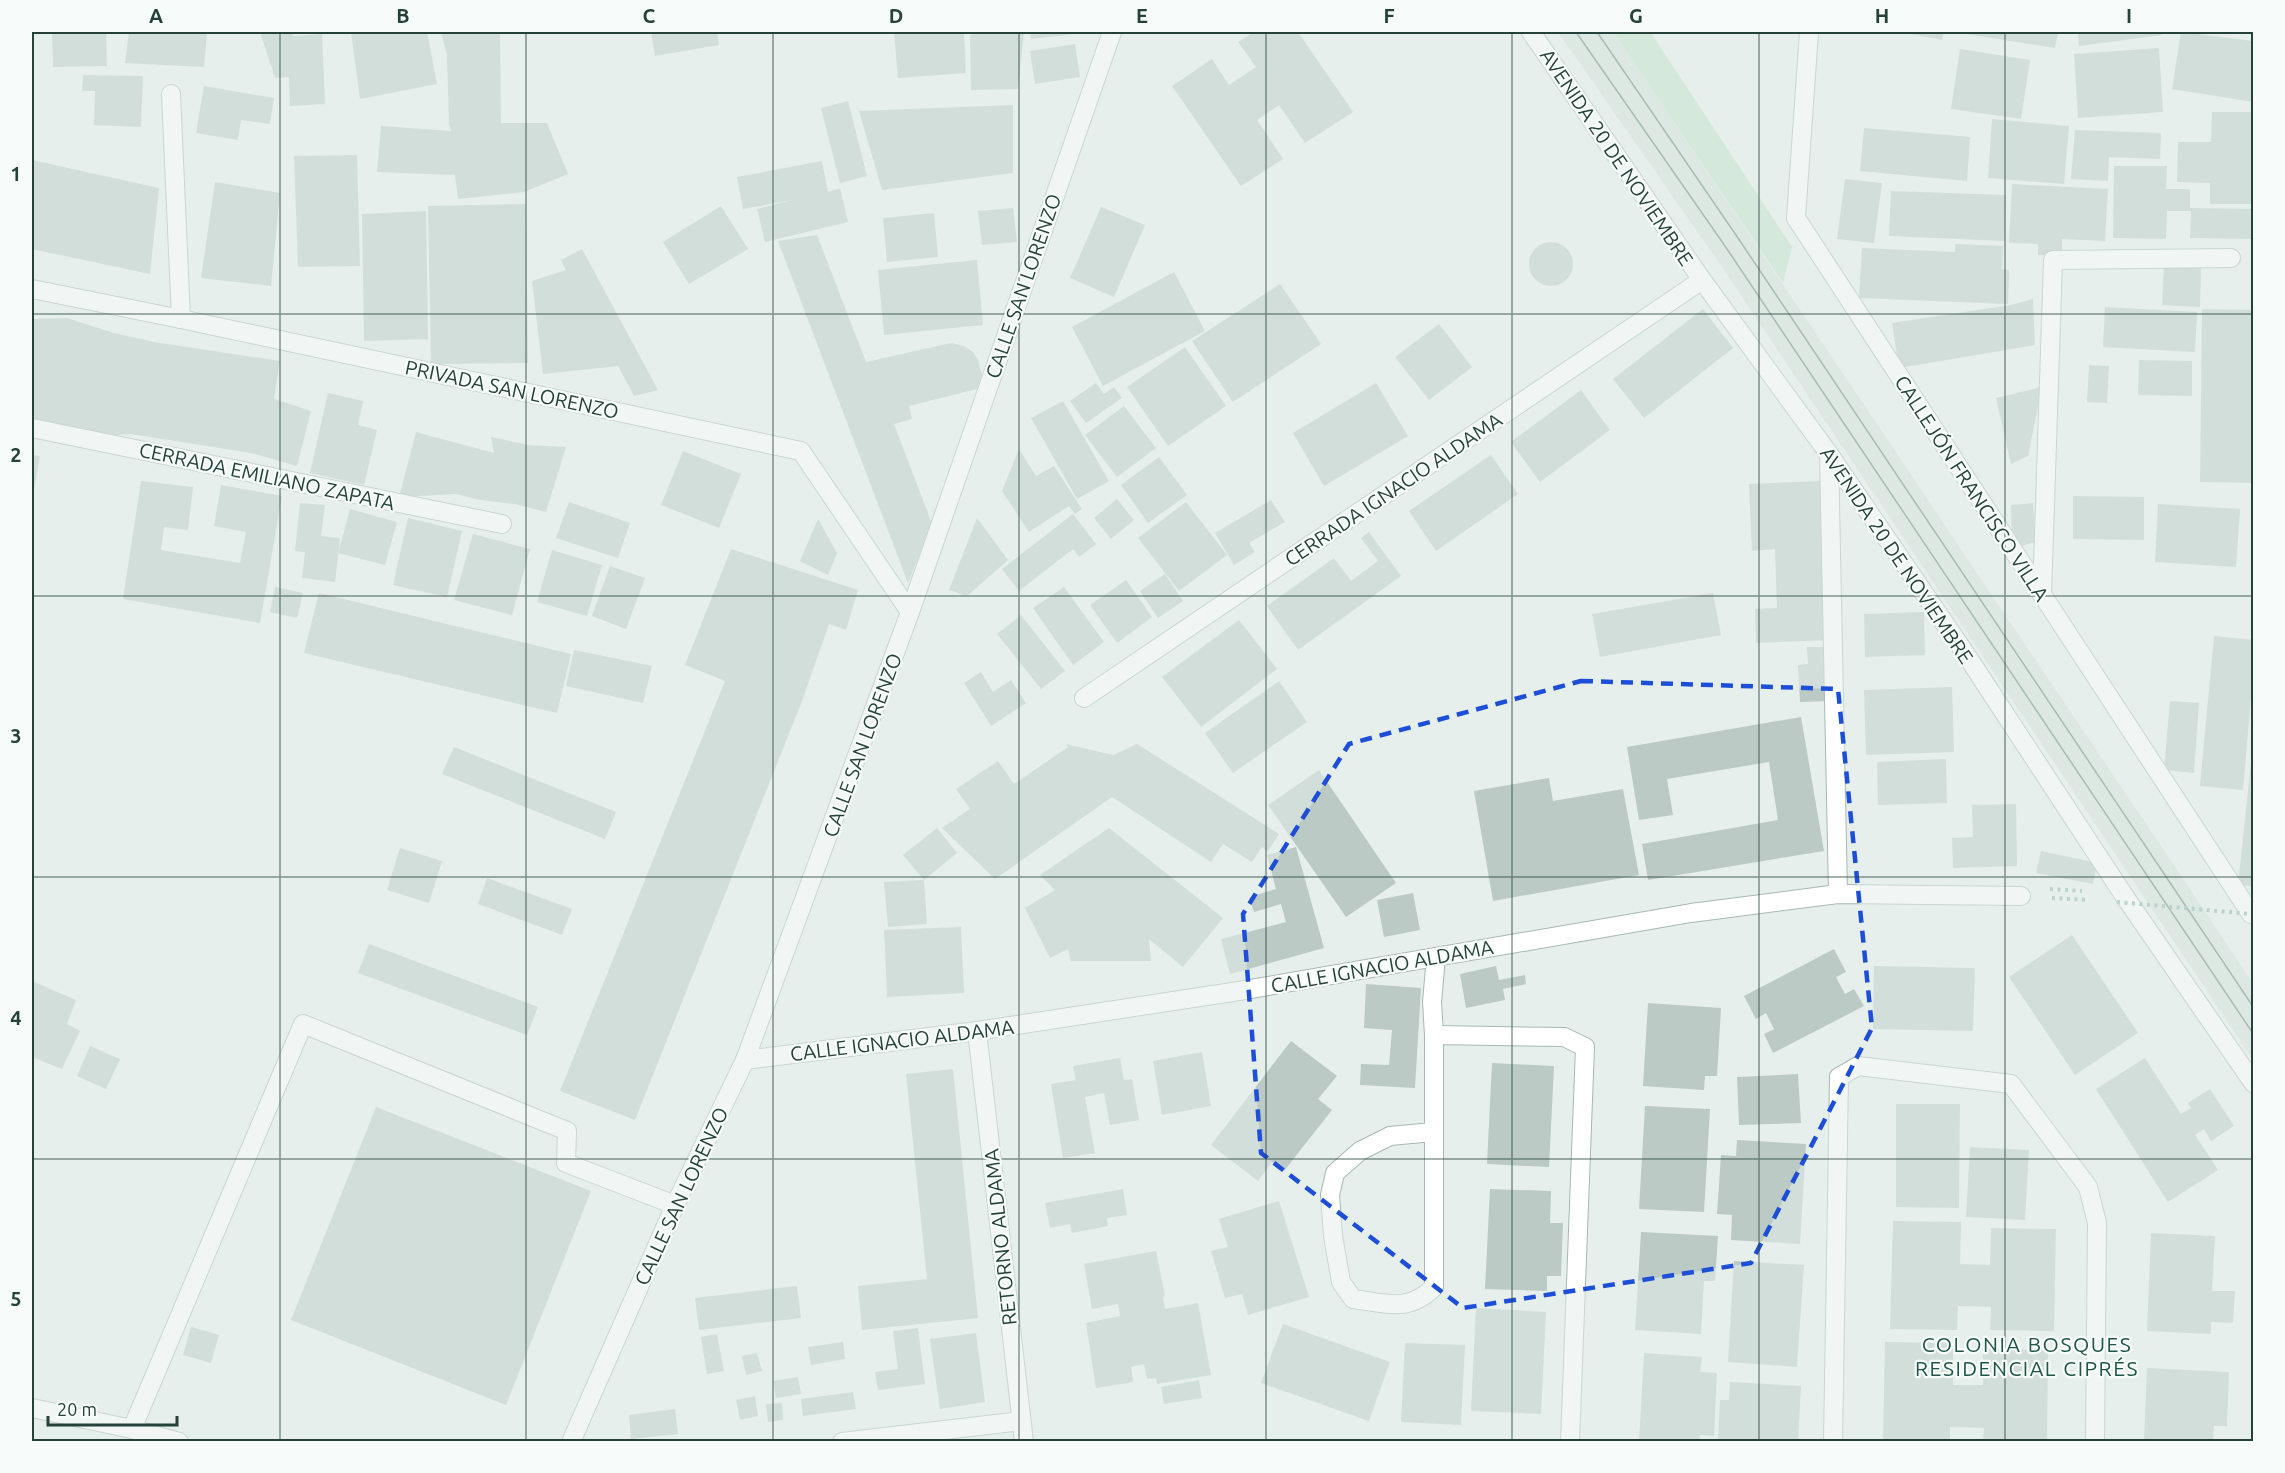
<svg xmlns="http://www.w3.org/2000/svg" width="2285" height="1473" font-family="Ubuntu,sans-serif">
	<rect width="100%" height="100%" fill="#e6efeb"/>
	<polygon fill="#d4dfda" points="1558,32 1613,32 2253,983 2253,1060 1733,283"/>
	<polygon fill="#bfe0c8" points="1613,32 1651,32 1653,36 1792,247 1783,283"/>
	<g fill="#bbcac4">
		<polygon points="52,32 106,32 107,66 53,67"/>
		<polygon points="129,32 207,32 204,67 125,63"/>
		<polygon points="260,32 292,32 293,36 322,34 325,104 290,106 289,77 275,78"/>
		<polygon points="351,32 427,32 437,84 360,99"/>
		<polygon points="441,32 500,32 501,123 547,123 568,174 524,192 458,199 455,175 377,172 381,126 451,131 449,124 447,55"/>
		<polygon points="651,32 717,32 719,45 655,56"/>
		<polygon points="894,32 964,32 966,73 898,78"/>
		<polygon points="981,32 1024,32 1018,89 971,90 970,35"/>
		<polygon points="1030,32 1082,32 1082,33 1031,39"/>
		<polygon points="1254,32 1298,32 1353,112 1305,143 1279,105 1257,120 1283,159 1241,186 1172,86 1212,59 1229,85 1256,67 1238,42"/>
		<polygon points="1901,32 1944,32 1942,40"/>
		<polygon points="1954,32 2058,32 2055,48"/>
		<polygon points="2078,32 2162,32 2162,35 2079,46"/>
		<polygon points="2181,32 2253,41 2253,102 2172,89"/>
		<polygon points="1075,44 1080,77 1035,84 1030,51"/>
		<polygon points="2159,48 2163,112 2078,118 2074,54"/>
		<polygon points="1960,49 2030,60 2021,119 1951,109"/>
		<polygon points="83,75 143,76 141,127 94,125 95,91 82,91"/>
		<polygon points="204,86 274,98 270,124 241,120 238,140 196,133"/>
		<polygon points="848,101 867,176 840,183 821,108"/>
		<polygon points="1013,105 1013,173 882,190 859,111"/>
		<polygon points="2212,112 2253,112 2253,204 2210,204 2210,183 2177,182 2178,142 2211,142"/>
		<polygon points="1992,119 2069,126 2064,184 1988,178"/>
		<polygon points="1864,128 1970,137 1967,181 1860,171"/>
		<polygon points="2075,130 2161,133 2160,159 2109,157 2108,181 2071,179"/>
		<polygon points="357,155 360,266 298,267 294,156"/>
		<polygon points="32,160 159,188 150,274 32,249"/>
		<polygon points="822,161 828,192 840,188 848,222 765,242 757,209 792,200 743,209 737,177"/>
		<polygon points="2114,166 2167,166 2166,189 2190,189 2190,208 2253,209 2253,239 2190,238 2191,211 2167,211 2166,239 2113,238"/>
		<polygon points="1845,179 1882,183 1874,243 1837,239"/>
		<polygon points="215,182 280,193 271,286 201,278"/>
		<polygon points="2012,184 2108,189 2105,241 2062,239 2062,256 2038,255 2038,244 2009,243"/>
		<polygon points="1891,191 2006,195 2005,241 1889,236"/>
		<polygon points="526,204 528,363 431,364 428,206"/>
		<polygon points="721,206 748,249 689,284 663,242"/>
		<polygon points="1101,207 1145,225 1114,297 1070,278"/>
		<polygon points="1013,208 1017,242 982,245 978,211"/>
		<polygon points="426,211 428,339 364,341 362,214"/>
		<polygon points="934,213 938,257 887,262 883,218"/>
		<polygon points="817,235 866,362 951,343 964,346 973,352 978,360 982,375 977,389 909,406 912,419 894,424 932,524 908,583 778,241"/>
		<circle cx="1551" cy="264" r="22"/>
		<polygon points="1955,244 2003,246 2002,269 2009,270 2008,304 1859,298 1862,248 1955,252"/>
		<polygon points="582,249 658,390 634,396 618,366 543,374 532,281 566,270 561,260"/>
		<polygon points="977,260 983,325 884,335 878,270"/>
		<polygon points="2164,265 2201,266 2200,307 2162,305"/>
		<polygon points="1174,272 1205,331 1103,386 1072,327"/>
		<polygon points="1280,284 1321,344 1233,402 1192,341"/>
		<polygon points="2033,299 2035,345 1899,368 1892,323 2011,305"/>
		<polygon points="2105,307 2197,312 2195,352 2103,347"/>
		<polygon points="1703,309 1733,348 1644,418 1613,379"/>
		<polygon points="2202,309 2253,310 2253,483 2200,482"/>
		<polygon points="67,318 114,333 154,342 280,361 274,399 311,411 297,466 251,453 131,434 84,437 32,424 32,319"/>
		<polygon points="1439,324 1472,367 1429,400 1395,357"/>
		<polygon points="1185,347 1226,406 1168,446 1127,387"/>
		<polygon points="2139,360 2192,361 2192,396 2138,395"/>
		<polygon points="2089,365 2109,366 2107,403 2087,402"/>
		<polygon points="1096,383 1104,394 1114,387 1122,398 1086,423 1070,401"/>
		<polygon points="1376,383 1408,436 1324,486 1293,433"/>
		<polygon points="2042,387 2028,456 2011,464 1996,398"/>
		<polygon points="1581,390 1610,430 1540,482 1511,442"/>
		<polygon points="328,393 363,401 358,425 377,430 364,485 310,473"/>
		<polygon points="1063,401 1109,481 1077,499 1031,418"/>
		<polygon points="1124,406 1156,448 1117,477 1085,435"/>
		<polygon points="416,432 494,453 491,437 528,445 566,447 546,512 515,504 480,500 456,494 399,497"/>
		<polygon points="1019,449 1036,476 1054,466 1082,509 1075,514 1069,506 1029,532 1002,491"/>
		<polygon points="683,451 741,474 719,528 661,505"/>
		<polygon points="32,455 40,456 33,494 32,494"/>
		<polygon points="1491,455 1518,494 1436,551 1409,511"/>
		<polygon points="1159,457 1187,495 1148,523 1121,485"/>
		<polygon points="141,481 193,487 188,530 164,527 161,550 240,563 246,532 214,526 221,485 282,496 260,623 123,599"/>
		<polygon points="1823,481 1830,640 1756,643 1755,609 1777,608 1775,549 1752,551 1749,484"/>
		<polygon points="2073,496 2144,497 2144,540 2073,539"/>
		<polygon points="1117,499 1134,520 1111,539 1094,518"/>
		<polygon points="1271,500 1285,522 1249,543 1255,552 1234,565 1215,533"/>
		<polygon points="569,502 630,523 618,558 556,538"/>
		<polygon points="1186,502 1227,555 1179,591 1138,538"/>
		<polygon points="300,503 325,505 321,536 340,538 335,582 302,578 305,552 295,551"/>
		<polygon points="2033,503 2036,542 2012,548 2011,505"/>
		<polygon points="2158,504 2240,509 2236,567 2155,562"/>
		<polygon points="350,509 397,522 385,565 338,553"/>
		<polygon points="1073,514 1096,544 1079,557 1073,549 1019,591 1002,569"/>
		<polygon points="408,518 462,531 447,597 393,585"/>
		<polygon points="977,518 1008,560 967,596 949,590"/>
		<polygon points="818,519 837,553 828,575 800,561"/>
		<polygon points="1369,532 1401,576 1298,650 1267,606 1334,558 1351,581 1378,561 1361,538"/>
		<polygon points="473,534 530,549 512,615 454,600"/>
		<polygon points="731,549 858,590 846,630 829,624 802,701 635,1120 560,1091 725,681 685,665"/>
		<polygon points="552,550 602,565 587,616 537,602"/>
		<polygon points="610,566 645,578 626,629 592,616"/>
		<polygon points="1165,574 1183,601 1158,618 1140,591"/>
		<polygon points="1126,580 1152,617 1117,643 1090,605"/>
		<polygon points="275,587 303,593 297,618 270,612"/>
		<polygon points="1064,587 1104,642 1073,665 1033,608"/>
		<polygon points="319,593 571,654 557,713 304,653"/>
		<polygon points="1713,593 1721,635 1600,657 1592,614"/>
		<polygon points="1924,612 1925,655 1865,657 1864,614"/>
		<polygon points="1021,615 1065,671 1041,689 997,634"/>
		<polygon points="1239,620 1277,669 1201,727 1162,677"/>
		<polygon points="2214,636 2253,640 2253,674 2243,790 2200,786"/>
		<polygon points="1807,647 1829,647 1831,701 1800,702 1798,665 1808,664"/>
		<polygon points="574,650 652,666 643,703 566,686"/>
		<polygon points="981,672 993,692 1011,680 1026,703 991,726 964,683"/>
		<polygon points="1279,681 1307,722 1233,773 1205,733"/>
		<polygon points="1952,687 1954,752 1866,755 1864,690"/>
		<polygon points="2170,701 2199,703 2194,773 2164,770"/>
		<polygon points="1801,717 1824,851 1648,880 1642,844 1778,820 1769,762 1667,779 1673,815 1639,820 1627,747"/>
		<polygon points="1066,744 1113,755 1137,744 1279,834 1268,851 1262,847 1252,862 1223,844 1211,862 1112,797 995,879 942,828 970,809 956,789 998,761 1014,784 1068,747"/>
		<polygon points="454,747 616,812 605,839 442,774"/>
		<polygon points="2252,753 2253,753 2253,886 2238,885"/>
		<polygon points="1946,759 1947,803 1878,805 1877,762"/>
		<polygon points="1319,770 1396,883 1346,917 1268,805"/>
		<polygon points="1549,778 1553,801 1623,789 1639,875 1493,901 1474,791"/>
		<polygon points="2016,804 2017,866 1953,868 1952,838 1973,837 1972,805"/>
		<polygon points="937,828 957,853 924,880 903,855"/>
		<polygon points="1109,828 1223,918 1183,967 1149,939 1151,961 1071,961 1068,949 1050,958 1025,908 1055,890 1040,875"/>
		<polygon points="1296,847 1324,948 1230,974 1221,939 1286,922 1281,904 1254,912 1249,897 1276,889 1267,855"/>
		<polygon points="400,848 442,861 429,903 387,890"/>
		<polygon points="2041,851 2097,863 2093,884 2036,873"/>
		<polygon points="487,878 572,909 562,935 478,904"/>
		<polygon points="924,880 927,924 888,927 884,882"/>
		<polygon points="1413,893 1420,930 1384,937 1377,900"/>
		<polygon points="961,927 964,993 887,997 884,930"/>
		<polygon points="2072,935 2138,1033 2075,1075 2009,977"/>
		<polygon points="369,944 538,1007 527,1035 358,973"/>
		<polygon points="1834,949 1846,972 1836,977 1845,994 1854,989 1864,1006 1773,1053 1764,1034 1774,1029 1766,1013 1756,1019 1744,996"/>
		<polygon points="1496,966 1499,980 1525,975 1526,984 1503,989 1505,1000 1466,1008 1460,974"/>
		<polygon points="1874,966 1975,968 1973,1031 1873,1029"/>
		<polygon points="32,981 76,1000 67,1024 80,1031 62,1069 32,1057"/>
		<polygon points="1366,984 1421,988 1415,1088 1360,1085 1361,1064 1389,1065 1392,1030 1364,1028"/>
		<polygon points="1648,1003 1721,1008 1717,1076 1705,1076 1704,1090 1643,1086"/>
		<polygon points="1291,1041 1337,1076 1318,1099 1332,1110 1284,1171 1272,1162 1258,1181 1211,1145"/>
		<polygon points="90,1046 120,1059 106,1089 77,1076"/>
		<polygon points="1202,1052 1211,1106 1162,1115 1153,1061"/>
		<polygon points="1120,1058 1124,1080 1132,1079 1139,1120 1110,1125 1104,1093 1085,1097 1095,1153 1063,1158 1051,1084 1076,1080 1073,1066"/>
		<polygon points="2145,1058 2181,1114 2191,1108 2188,1103 2210,1089 2234,1126 2211,1141 2204,1129 2195,1135 2218,1170 2168,1202 2096,1089"/>
		<polygon points="1492,1063 1554,1066 1549,1167 1487,1164"/>
		<polygon points="953,1069 978,1318 862,1330 858,1286 927,1279 906,1074"/>
		<polygon points="1798,1074 1801,1123 1739,1125 1737,1077"/>
		<polygon points="1896,1104 1960,1104 1959,1208 1896,1207"/>
		<polygon points="1645,1106 1710,1109 1704,1212 1639,1209"/>
		<polygon points="376,1107 591,1191 506,1405 291,1320"/>
		<polygon points="1737,1140 1806,1144 1800,1244 1731,1240 1732,1215 1717,1214 1721,1155 1736,1156"/>
		<polygon points="1970,1147 2029,1150 2025,1220 1966,1217"/>
		<polygon points="1123,1189 1127,1215 1107,1218 1108,1226 1072,1233 1070,1224 1050,1228 1045,1203"/>
		<polygon points="1490,1189 1551,1191 1550,1223 1563,1223 1561,1276 1547,1276 1547,1291 1485,1289"/>
		<polygon points="1279,1201 1309,1297 1248,1315 1242,1294 1225,1298 1211,1251 1228,1247 1219,1219"/>
		<polygon points="1893,1221 1961,1222 1960,1264 1990,1265 1991,1228 2056,1229 2054,1331 1990,1330 1991,1307 1958,1306 1957,1330 1890,1329"/>
		<polygon points="1641,1232 1718,1236 1715,1281 1704,1281 1701,1334 1635,1330"/>
		<polygon points="2151,1233 2215,1236 2212,1291 2235,1291 2233,1323 2211,1322 2211,1334 2147,1331"/>
		<polygon points="1156,1251 1165,1296 1163,1297 1165,1309 1198,1303 1211,1375 1157,1384 1156,1378 1147,1379 1144,1364 1131,1367 1133,1382 1096,1388 1086,1323 1120,1316 1118,1304 1092,1309 1084,1264"/>
		<polygon points="1734,1261 1804,1265 1797,1367 1728,1362"/>
		<polygon points="797,1286 801,1318 699,1330 695,1298"/>
		<polygon points="1476,1308 1546,1312 1541,1414 1471,1411"/>
		<polygon points="1283,1324 1390,1362 1369,1421 1261,1383"/>
		<polygon points="191,1327 219,1335 211,1363 183,1355"/>
		<polygon points="918,1328 925,1384 878,1390 875,1372 898,1369 893,1331"/>
		<polygon points="976,1333 985,1402 940,1409 930,1339"/>
		<polygon points="717,1334 724,1371 707,1374 701,1337"/>
		<polygon points="843,1342 845,1359 811,1365 808,1347"/>
		<polygon points="1885,1342 1953,1343 1953,1385 1983,1385 1983,1349 2048,1350 2047,1442 1983,1442 1984,1428 1950,1427 1950,1442 1883,1442"/>
		<polygon points="1405,1343 1465,1345 1461,1425 1401,1422"/>
		<polygon points="757,1353 762,1371 746,1375 742,1356"/>
		<polygon points="1644,1353 1702,1357 1700,1372 1717,1373 1714,1436 1700,1435 1699,1442 1639,1442"/>
		<polygon points="2147,1368 2229,1372 2227,1426 2214,1426 2213,1442 2144,1442"/>
		<polygon points="798,1377 801,1394 776,1398 773,1381"/>
		<polygon points="1199,1380 1202,1398 1164,1404 1161,1387"/>
		<polygon points="1730,1382 1801,1386 1798,1442 1718,1442 1720,1400 1729,1400"/>
		<polygon points="853,1392 856,1409 803,1416 801,1399"/>
		<polygon points="755,1396 758,1416 740,1420 736,1400"/>
		<polygon points="782,1403 783,1420 768,1422 766,1404"/>
		<polygon points="675,1409 678,1434 631,1439 629,1415"/>
		<rect x="1407" y="1439" width="44" height="3"/>
	</g>
	<g fill="none" stroke-linecap="round" stroke-linejoin="round">
		<g stroke="#a8b8b2" stroke-width="20">
			<polyline id="service" points="132,1429 303,1024 567,1131 566,1163 675,1205"/>
		</g>
		<g stroke="#a8b8b2" stroke-width="20">
			<g id="minor">
				<polyline points="1531,32 1702,280 1829,454 1965,653 2123,894 2254,1084"/>
				<polyline points="1809,32 1796,218 2251,914"/>
				<polyline points="171,94 181,319"/>
				<polyline points="32,289 181,319 801,451 910,612"/>
				<polyline points="32,428 502,524"/>
				<polyline points="1829,455 1838,894"/>
				<polyline points="2042,595 2053,260 2231,258"/>
				<polyline points="1084,698 1702,280"/>
				<polyline points="977,1031 1024,1442"/>
				<polyline points="1434,1035 1564,1037 1585,1047 1570,1442"/>
				<polyline points="745,1060 977,1031 1239,991 1691,913 1838,894 2021,896"/>
				<path d="M1433,1132L1390,1136L1360,1151L1335,1173L1330,1195L1333,1236L1341,1282L1353,1299C1386,1303 1409,1313 1434,1287V1035L1432,1002L1436,957"/>
				<polyline points="32,1408 132,1429 179,1442"/>
				<polyline points="571,1442 675,1205 745,1060 910,612 1112,32"/>
				<polyline points="842,1442 1021,1421"/>
				<polyline points="1833,1442 1839,1077 1858,1066 2011,1084 2088,1187 2097,1223 2095,1442"/>
			</g>
		</g>
		<g stroke="#86b3a5" stroke-width="4" stroke-dasharray="3 4.5" stroke-linecap="butt">
			<polyline points="2050,889 2082,891"/>
			<polyline points="2052,898 2089,900"/>
		</g>
		<use href="#service" stroke="#fff" stroke-width="18"/>
		<use href="#minor" stroke="#fff" stroke-width="18"/>
		<g stroke="#5f7d75" stroke-width="1.5">
			<polyline points="1576,32 1725,246 2254,1035"/>
			<polyline points="1597,32 1738,238 2254,1008"/>
		</g>
		<polyline stroke="#86b3a5" stroke-width="4" stroke-dasharray="3 4.5" stroke-linecap="butt" points="2117,902 2251,914"/>
	</g>
	<path d="M0 0H2285V1473H0ZM1581,681L1838,689L1872,1028L1751,1263L1463,1308L1261,1153L1243,914L1349,744Z" fill="#e6efeb" fill-opacity=".55" fill-rule="evenodd"/>
	<path fill="none" stroke="#1d4ed8" stroke-width="4.5" stroke-dasharray="12 8" stroke-linejoin="round" d="M1581,681L1838,689L1872,1028L1751,1263L1463,1308L1261,1153L1243,914L1349,744Z"/>
	<path fill="none" stroke="#24423a" stroke-width="1.5" stroke-opacity="0.55" d="M280,32V1442M526,32V1442M773,32V1442M1019,32V1442M1266,32V1442M1512,32V1442M1759,32V1442M2005,32V1442M32,314H2254M32,596H2254M32,877H2254M32,1159H2254"/>
	<g text-anchor="middle" dominant-baseline="central" stroke-width="4.5" stroke-linejoin="round" paint-order="stroke">
		<g font-size="20" fill="#24423a" stroke="#f7fbf9">
			<text transform="translate(1617 157) rotate(56)">AVENIDA 20 DE NOVIEMBRE</text>
			<text transform="translate(1023 286) rotate(-71)">CALLE SAN LORENZO</text>
			<text transform="translate(512 389) rotate(12)">PRIVADA SAN LORENZO</text>
			<text transform="translate(267 476) rotate(12)">CERRADA EMILIANO ZAPATA</text>
			<text transform="translate(1972 488) rotate(57)">CALLEJÓN FRANCISCO VILLA</text>
			<text transform="translate(1393 489) rotate(-34)">CERRADA IGNACIO ALDAMA</text>
			<text transform="translate(1897 555) rotate(56)">AVENIDA 20 DE NOVIEMBRE</text>
			<text transform="translate(862 745) rotate(-70)">CALLE SAN LORENZO</text>
			<text transform="translate(1382 966) rotate(-10)">CALLE IGNACIO ALDAMA</text>
			<text transform="translate(902 1040) rotate(-7)">CALLE IGNACIO ALDAMA</text>
			<text transform="translate(681 1196) rotate(-65)">CALLE SAN LORENZO</text>
			<text transform="translate(1000 1237) rotate(-96)">RETORNO ALDAMA</text>
		</g>
		<g font-size="21" letter-spacing="1.5" fill="#1f5548" stroke="#f7fbf9">
			<text x="2027" y="1344">COLONIA BOSQUES<tspan x="2027" dy="24">RESIDENCIAL CIPRÉS</tspan></text>
		</g>
	</g>
	<rect width="2285" height="1473" fill="none" stroke="#f7fbf9" stroke-width="66"/>
	<path d="M48 1416v9h129v-9" fill="none" stroke="#24423a" stroke-width="3"/>
	<text x="57" y="1416" font-size="18" fill="#24423a" stroke="#f7fbf9" stroke-width="4.5" paint-order="stroke">20 m</text>
	<rect x="33" y="33" width="2219" height="1407" fill="none" stroke="#24423a" stroke-width="2"/>
	<g font-size="20" text-anchor="middle" font-weight="bold" fill="#24423a">
		<text x="156" y="23">A</text>
		<text x="403" y="23">B</text>
		<text x="649" y="23">C</text>
		<text x="896" y="23">D</text>
		<text x="1142" y="23">E</text>
		<text x="1389" y="23">F</text>
		<text x="1636" y="23">G</text>
		<text x="1882" y="23">H</text>
		<text x="2129" y="23">I</text>
		<text x="16" y="181">1</text>
		<text x="16" y="462">2</text>
		<text x="16" y="743">3</text>
		<text x="16" y="1025">4</text>
		<text x="16" y="1306">5</text>
	</g>
</svg>
